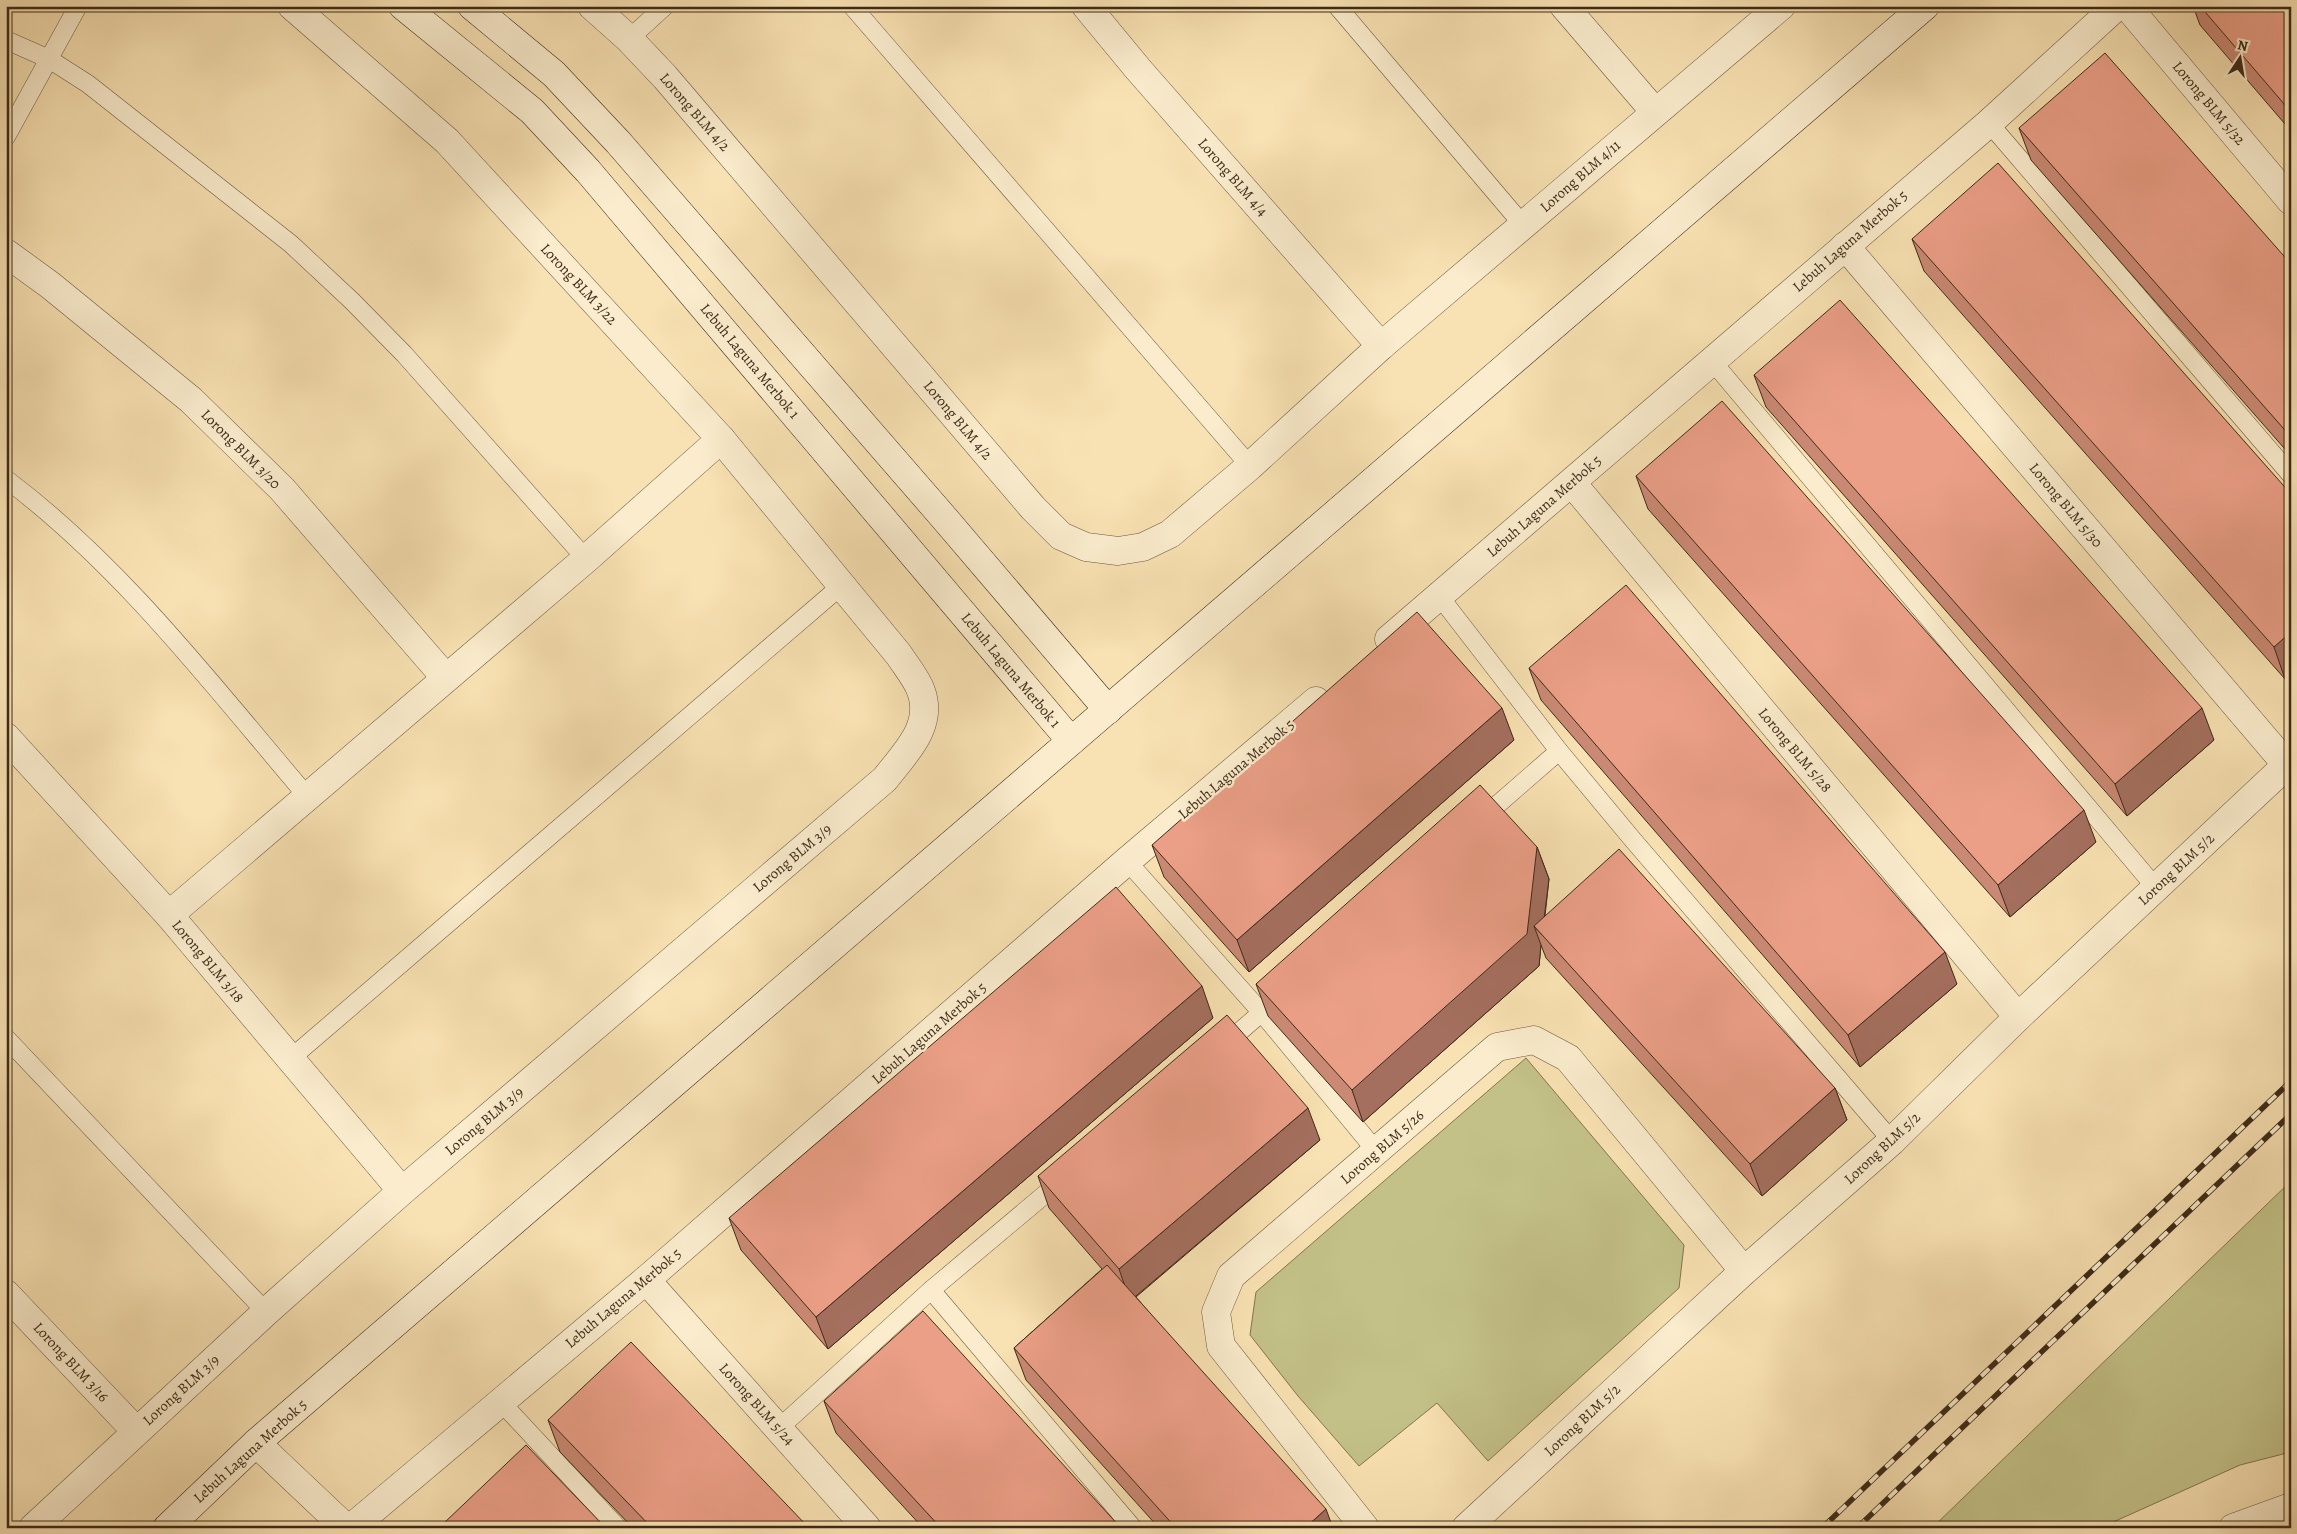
<svg xmlns="http://www.w3.org/2000/svg" width="2297" height="1534" font-family="Alegreya,serif">
	<rect width="100%" height="100%" fill="#f8e1b2"/>
	<filter id="stains"><feTurbulence type="fractalNoise" baseFrequency=".004" numOctaves="4"/><feColorMatrix values="0 0 0 0 .2 0 0 0 0 .09 0 0 0 0 .02 0 0 0 .5 -.17"/></filter>
	<radialGradient id="worn" r=".72"><stop offset=".6" stop-color="#630" stop-opacity="0"/><stop offset="1" stop-color="#630" stop-opacity=".3"/></radialGradient>
	<g fill="#c3c188" stroke="#807650">
		<polygon points="1526,1058 1684,1245 1679,1288 1488,1461 1437,1403 1359,1466 1298,1396 1250,1335 1256,1292"/>
		<polygon points="2291,1181 2291,1452 2240,1465 2100,1528 1932,1528"/>
	</g>
	<g fill="none" stroke-linecap="round" stroke-linejoin="round">
		<g stroke="#6c583e" stroke-width="19">
			<g id="lane">
				<polyline points="852,6 1250,466"/>
				<polyline points="1337,6 1523,225"/>
				<polyline points="629,39 665,6"/>
				<polyline points="6,40 49,59 88,84 291,244 352,301 404,354 586,559"/>
				<polyline points="1989,123 2291,475"/>
				<polyline points="6,137 78,6"/>
				<polyline points="1712,361 2156,888"/>
				<path d="M6,479C123,567 213,686 307,796"/>
				<polyline points="1440,597 1559,751"/>
				<polyline points="1481,819 1559,751 1633,840 1892,1141"/>
				<polyline points="1127,861 1262,1013 1377,1152"/>
				<polyline points="6,1038 266,1312"/>
				<polyline points="1224,1045 1282,995"/>
				<polyline points="290,1059 841,586"/>
				<polyline points="931,1290 1133,1528"/>
				<polyline points="500,1401 618,1528"/>
				<polyline points="778,1429 931,1290 1062,1180"/>
			</g>
		</g>
		<g stroke="#6c583e" stroke-width="29">
			<g id="street">
				<polyline points="592,6 629,39 665,77 1033,508 1061,536 1086,547 1118,551 1143,547 1170,534 1250,466 1381,346 1781,6"/>
				<polyline points="1086,6 1138,69 1381,346"/>
				<polyline points="1564,6 1655,112"/>
				<polyline points="2127,6 2291,201"/>
				<polyline points="1845,246 2287,765"/>
				<polyline points="6,253 50,285 191,400 282,489 445,677"/>
				<polyline points="1572,483 2018,1017"/>
				<polyline points="1389,639 1989,123 2117,6"/>
				<polyline points="6,737 169,915 402,1191"/>
				<polyline points="169,915 586,559 721,439"/>
				<polyline points="646,1280 867,1528"/>
				<polyline points="6,1294 136,1431"/>
				<polyline points="256,1443 346,1528"/>
				<path d="M33,1528L266,1312L402,1191L885,779C905,753 934,726 921,691C917,679 906,666 899,655L721,439L447,141L292,6"/>
				<polyline points="351,1528 646,1280 1127,861 1316,701"/>
				<polyline points="1365,1528 1221,1346 1216,1312 1231,1276 1497,1047 1534,1040 1568,1058 1744,1271"/>
				<polyline points="1466,1528 1744,1271 1892,1141 2018,1017 2291,761"/>
				<polyline points="2233,1528 2291,1507"/>
			</g>
		</g>
		<g stroke="#3d2a18" stroke-width="29">
			<g id="secondary">
				<polyline points="403,6 532,111 588,171 1071,741"/>
				<polyline points="472,6 554,74 618,142 945,519 1108,710"/>
				<polyline points="167,1528 256,1443 1925,6"/>
			</g>
		</g>
		<use href="#lane" stroke="#faeccd" stroke-width="18"/>
		<use href="#street" stroke="#faeccd" stroke-width="28"/>
		<use href="#secondary" stroke="#faeccd" stroke-width="28"/>
		<g stroke="#3d2a18" stroke-width="5.5">
			<g id="rail">
				<polyline points="1822,1528 2291,1081"/>
				<polyline points="1857,1528 2291,1114"/>
			</g>
		</g>
		<use href="#rail" stroke="#faeccd" stroke-width="4" stroke-dasharray="11" stroke-linecap="butt"/>
	</g>
	<g fill="#ca8974" stroke="#3d2a18">
		<polygon points="2193,6 2291,6 2291,131 2200,25"/>
		<polygon points="2019,128 2291,264 2291,456 2031,160"/>
		<polygon points="1912,239 2291,494 2291,675 2285,679 1924,271"/>
		<polygon points="1754,375 2214,740 2127,816 1766,407"/>
		<polygon points="1636,476 2096,842 2010,917 1648,509"/>
		<polygon points="1529,668 1957,984 1860,1067 1541,700"/>
		<polygon points="1514,740 1249,972 1164,877 1152,845"/>
		<polygon points="1537,847 1549,879 1545,916 1835,1088 1847,1120 1762,1196 1546,958 1541,945 1539,966 1363,1122 1268,1016 1256,984"/>
		<polygon points="1213,1018 828,1349 741,1250 729,1218"/>
		<polygon points="1320,1140 1136,1297 1333,1528 1159,1528 1026,1380 1014,1348 1102,1269 1049,1208 1038,1176"/>
		<polygon points="824,1401 1121,1528 923,1528 836,1433"/>
		<polygon points="548,1420 809,1528 633,1528 560,1452"/>
	</g>
	<g fill="#a46f5e" stroke="#3d2a18">
		<polygon points="2291,632 2291,675 2285,679 2274,647"/>
		<polygon points="1502,708 1514,740 1249,972 1237,940"/>
		<polygon points="2202,708 2214,740 2127,816 2115,784"/>
		<polygon points="2084,810 2096,842 2010,917 1998,885"/>
		<polygon points="1537,847 1549,879 1542,935 1534,926 1541,945 1539,966 1363,1122 1352,1090"/>
		<polygon points="1945,952 1957,984 1860,1067 1848,1035"/>
		<polygon points="1202,986 1213,1018 828,1349 816,1317"/>
		<polygon points="1835,1088 1847,1120 1762,1196 1750,1164"/>
		<polygon points="1308,1108 1320,1140 1130,1301 1119,1269"/>
		<polygon points="1326,1509 1333,1528 1305,1528"/>
	</g>
	<g fill="#eb9f87" stroke="#3d2a18">
		<polygon points="2200,6 2291,6 2291,112"/>
		<polygon points="2105,53 2291,264 2291,437 2019,128"/>
		<polygon points="1998,163 2291,494 2291,632 2274,647 1912,239"/>
		<polygon points="1840,300 2202,708 2115,784 1754,375"/>
		<polygon points="1722,401 2084,810 1998,885 1636,476"/>
		<polygon points="1626,585 1945,952 1848,1035 1529,668"/>
		<polygon points="1417,612 1502,708 1237,940 1152,845"/>
		<polygon points="1480,785 1537,847 1527,934 1352,1090 1256,984"/>
		<polygon points="1619,849 1835,1088 1750,1164 1534,926"/>
		<polygon points="1116,887 1202,986 816,1317 729,1218"/>
		<polygon points="1227,1015 1308,1108 1119,1269 1038,1176"/>
		<polygon points="1107,1265 1326,1509 1305,1528 1176,1528 1014,1348"/>
		<polygon points="923,1311 1121,1528 941,1528 824,1401"/>
		<polygon points="631,1342 809,1528 652,1528 548,1420"/>
		<polygon points="526,1445 606,1528 449,1528 444,1523"/>
	</g>
	<g text-anchor="middle" dominant-baseline="central" stroke-width="5" stroke-linejoin="round" paint-order="stroke">
		<g font-size="15" fill="#3d2a18" stroke="#faeccd">
			<text transform="translate(2209 103) rotate(50)">Lorong BLM 5/32</text>
			<text transform="translate(695 112) rotate(49)">Lorong BLM 4/2</text>
			<text transform="translate(1580 176) rotate(-41)">Lorong BLM 4/11</text>
			<text transform="translate(1233 177) rotate(49)">Lorong BLM 4/4</text>
			<text transform="translate(1850 241) rotate(-41)">Lebuh Laguna Merbok 5</text>
			<text transform="translate(579 284) rotate(47)">Lorong BLM 3/22</text>
			<text transform="translate(750 361) rotate(50)">Lebuh Laguna Merbok 1</text>
			<text transform="translate(958 420) rotate(50)">Lorong BLM 4/2</text>
			<text transform="translate(241 449) rotate(45)">Lorong BLM 3/20</text>
			<text transform="translate(2066 505) rotate(50)">Lorong BLM 5/30</text>
			<text transform="translate(1544 506) rotate(-41)">Lebuh Laguna Merbok 5</text>
			<text transform="translate(1011 670) rotate(50)">Lebuh Laguna Merbok 1</text>
			<text transform="translate(1795 750) rotate(50)">Lorong BLM 5/28</text>
			<text transform="translate(1236 769) rotate(-40)">Lebuh Laguna Merbok 5</text>
			<text transform="translate(792 858) rotate(-40)">Lorong BLM 3/9</text>
			<text transform="translate(2176 869) rotate(-43)">Lorong BLM 5/2</text>
			<text transform="translate(208 961) rotate(50)">Lorong BLM 3/18</text>
			<text transform="translate(929 1033) rotate(-41)">Lebuh Laguna Merbok 5</text>
			<text transform="translate(484 1121) rotate(-40)">Lorong BLM 3/9</text>
			<text transform="translate(1382 1147) rotate(-41)">Lorong BLM 5/26</text>
			<text transform="translate(1882 1148) rotate(-43)">Lorong BLM 5/2</text>
			<text transform="translate(623 1298) rotate(-40)">Lebuh Laguna Merbok 5</text>
			<text transform="translate(71 1362) rotate(47)">Lorong BLM 3/16</text>
			<text transform="translate(181 1390) rotate(-42)">Lorong BLM 3/9</text>
			<text transform="translate(757 1404) rotate(48)">Lorong BLM 5/24</text>
			<text transform="translate(1582 1420) rotate(-43)">Lorong BLM 5/2</text>
			<text transform="translate(250 1451) rotate(-42)">Lebuh Laguna Merbok 5</text>
		</g>
	</g>
	<rect width="2297" height="1534" fill="none" stroke="#f8e1b2" stroke-width="25"/>
	<rect x="8" y="8" width="2282" height="1519" fill="none" stroke="#3d2a18" stroke-width="2.5"/>
	<rect x="12" y="12" width="2272" height="1509" fill="none" stroke="#3d2a18"/>
	<g transform="translate(2240 58) rotate(12)" stroke="#faeccd" stroke-width="4" paint-order="stroke">
	<path d="M0-4L9 19L0 12L-9 19Z" fill="#3d2a18"/>
	<text y="-8" font-size="14" font-weight="bold" text-anchor="middle" fill="#3d2a18">N</text>
	</g>
	<rect width="100%" height="100%" filter="url(#stains)"/>
	<rect width="100%" height="100%" fill="url(#worn)"/>
</svg>
